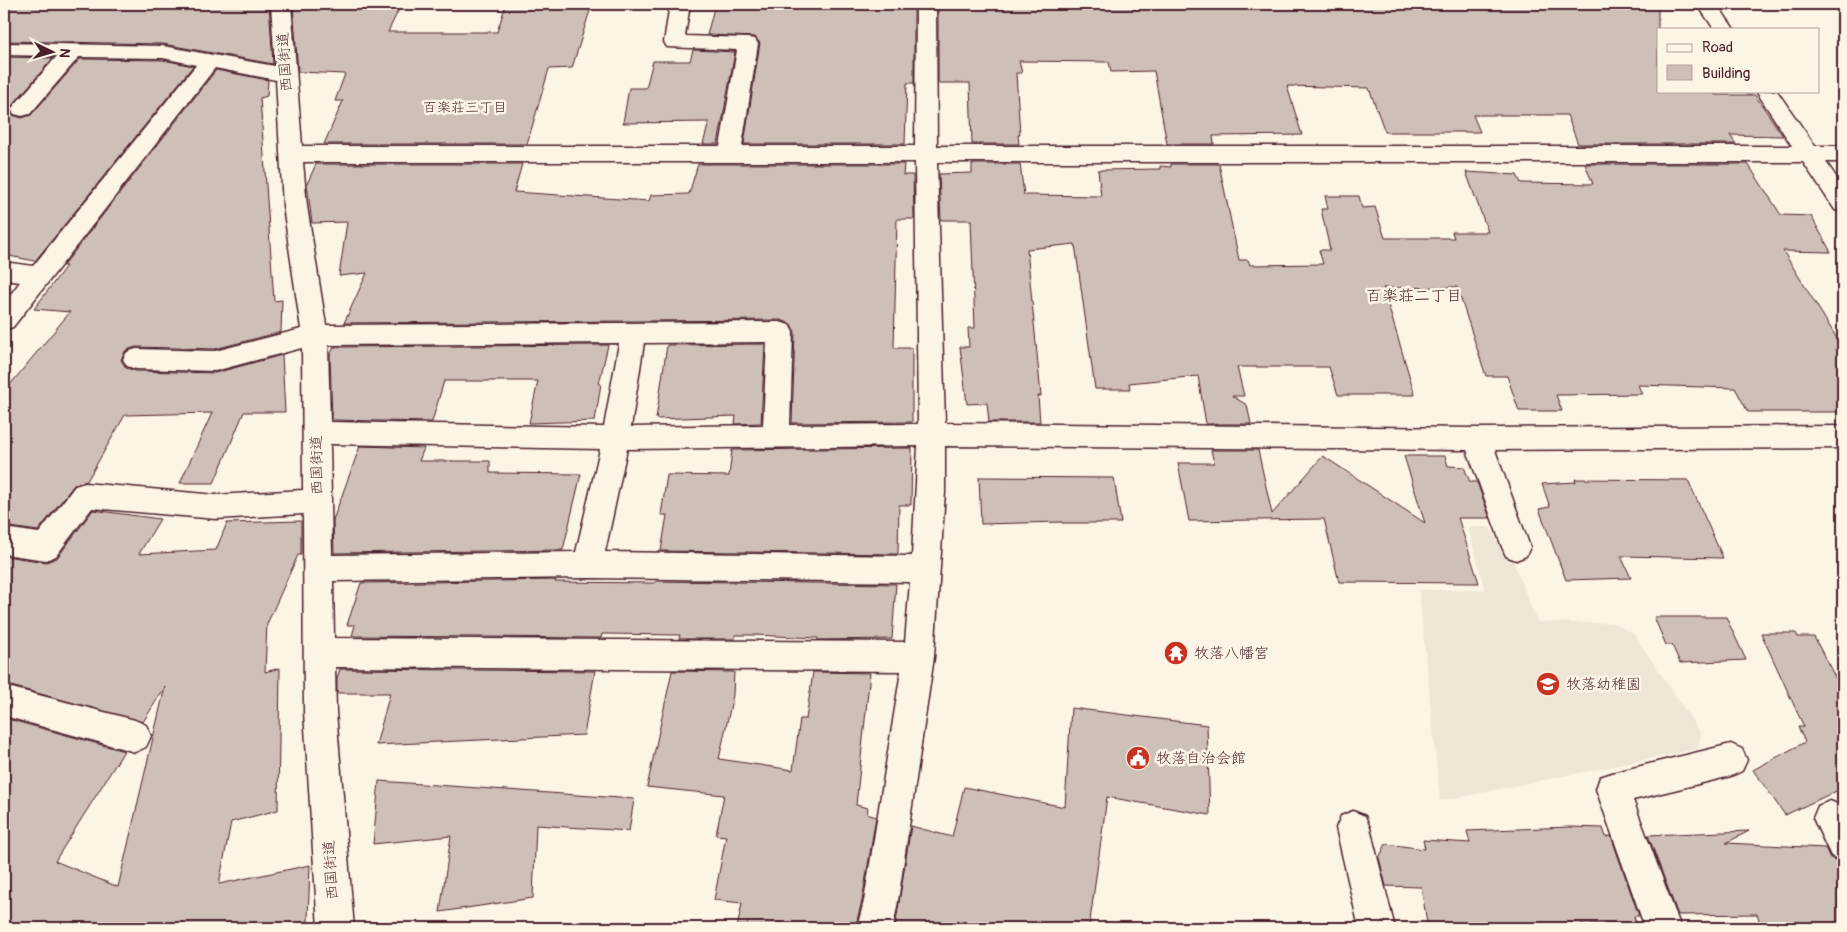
<svg xmlns="http://www.w3.org/2000/svg" width="1847" height="932" font-family="Pangolin,'Klee One',sans-serif">
	<rect width="100%" height="100%" fill="#fcf5e5"/>
	<filter id="ink" filterUnits="userSpaceOnUse"><feTurbulence type="fractalNoise" baseFrequency=".02" numOctaves="2"/><feDisplacementMap in="SourceGraphic" scale="10" xChannelSelector="R" yChannelSelector="G"/><feConvolveMatrix kernelMatrix="1 2 1 2 8 2 1 2 1" color-interpolation-filters="sRGB"/></filter>
	<g filter="url(#ink)">
		<polygon fill="#eee5d7" points="1468,527 1489,527 1514,564 1537,622 1614,623 1634,634 1701,734 1698,749 1440,801 1419,590 1485,590"/>
		<g fill="#cfc0b7" stroke="#4a1f2b">
			<polygon points="4,4 269,4 273,64 163,44 4,41"/>
			<polygon points="293,4 381,4 378,9 399,9 388,32 497,32 506,4 592,4 572,68 549,69 527,144 324,144 343,101 335,101 345,74 298,72"/>
			<polygon points="715,4 914,4 914,83 907,83 905,144 744,144 760,43 755,37 707,35"/>
			<polygon points="938,4 1658,4 1658,91 1713,91 1715,95 1755,95 1783,136 1730,135 1736,144 1578,144 1567,115 1473,115 1480,132 1385,132 1369,88 1287,86 1302,135 1213,136 1214,144 1167,144 1154,71 1111,72 1109,62 1019,61 1022,73 1016,73 1020,135 1018,135 1019,144 972,144 970,83 938,83"/>
			<polygon points="693,50 735,52 718,144 703,144 709,122 623,123 629,88 646,88 653,61 690,61"/>
			<polygon points="4,57 53,58 10,108 12,115 22,118 31,115 80,59 163,60 193,66 35,261 4,255"/>
			<polygon points="216,70 268,80 267,96 260,98 274,301 282,300 281,332 215,349 135,347 125,351 121,360 126,368 136,371 215,373 282,355 285,412 244,412 214,483 180,483 212,413 125,415 87,481 74,485 38,531 4,526 4,392 70,312 34,309 66,266 63,266"/>
			<polygon points="316,164 522,164 514,192 649,201 651,195 689,194 698,164 904,164 903,175 913,175 914,219 897,219 894,348 912,348 912,422 792,423 795,332 791,324 781,320 344,323 367,273 339,276 347,222 312,223 307,184"/>
			<polygon points="972,164 1020,164 1024,195 1101,196 1098,170 1160,169 1160,166 1171,167 1171,164 1219,164 1239,260 1248,260 1250,265 1323,264 1319,250 1330,250 1321,209 1328,209 1325,196 1359,196 1362,208 1375,207 1385,238 1454,238 1452,232 1488,232 1466,172 1517,175 1521,183 1593,184 1585,164 1748,164 1781,215 1811,216 1831,252 1783,251 1843,348 1843,412 1748,412 1735,388 1638,385 1642,394 1556,395 1562,411 1519,411 1507,376 1486,376 1457,287 1383,288 1415,395 1338,395 1329,367 1237,367 1244,396 1232,396 1247,405 1251,424 1206,424 1198,376 1129,383 1130,389 1095,389 1075,244 1027,249 1041,396 1038,396 1040,422 989,422 987,403 967,404 960,347 969,347 968,328 975,328 971,220 941,220 939,174 972,173"/>
			<polygon points="765,344 761,423 735,424 736,416 656,419 667,345"/>
			<polygon points="608,345 599,384 601,384 595,421 529,423 538,381 444,381 432,422 332,420 330,355 334,347"/>
			<polygon points="360,446 424,448 419,461 490,461 490,473 581,474 563,550 334,553 333,520"/>
			<polygon points="912,448 911,505 899,505 898,554 661,551 667,515 661,515 667,475 729,476 732,450"/>
			<polygon points="1211,450 1258,450 1272,514 1323,456 1425,523 1404,456 1445,456 1448,466 1464,467 1470,482 1477,482 1490,518 1458,518 1479,583 1339,582 1324,519 1189,521 1178,463 1214,463"/>
			<polygon points="979,477 1114,478 1121,523 1062,523 1062,522 981,524"/>
			<polygon points="1575,479 1688,480 1723,558 1621,556 1631,578 1566,580 1539,509 1550,507 1542,484 1576,482"/>
			<polygon points="93,510 160,519 139,554 216,550 227,523 301,521 301,555 298,555 267,624 265,672 280,668 278,810 231,822 219,884 310,865 308,921 276,928 4,928 4,718 124,751 55,861 118,887 165,687 143,722 4,684 4,556 46,562 57,558"/>
			<polygon points="556,580 555,582 655,583 656,581 896,584 892,639 818,640 818,638 754,635 735,635 735,639 679,639 680,635 602,634 601,638 352,636 355,625 347,625 361,583"/>
			<polygon points="1654,617 1726,617 1746,660 1680,663 1672,645 1666,645"/>
			<polygon points="1761,633 1796,633 1798,637 1814,637 1843,692 1843,788 1785,815 1753,770 1805,742 1798,727 1804,727"/>
			<polygon points="340,669 595,671 584,735 376,745 390,693 337,693 337,678"/>
			<polygon points="672,671 734,672 733,695 719,759 793,770 800,719 806,719 813,672 870,673 856,805 868,808 867,814 876,817 862,901 855,928 737,928 742,903 714,900 726,836 716,835 724,795 647,787"/>
			<polygon points="1071,708 1207,725 1210,815 1107,797 1089,928 895,928 911,826 952,837 964,787 1065,807"/>
			<polygon points="379,781 634,799 629,831 536,825 533,898 440,912 451,836 373,844"/>
			<polygon points="1570,827 1603,828 1606,837 1611,836 1639,916 1634,916 1636,923 1581,924 1583,928 1428,928 1421,887 1386,886 1379,858 1386,844 1425,849 1423,840 1470,843 1467,831"/>
			<polygon points="1749,831 1726,843 1825,848 1830,858 1843,863 1843,928 1762,928 1757,914 1678,915 1648,835"/>
		</g>
		<g fill="none" stroke-linecap="round" stroke-linejoin="round">
			<g stroke="#4a1f2b" stroke-width="3">
				<g id="minor">
					<path d="M271,4H291L302,146H720L737,50L667,47L664,42L670,4H690L685,36L748,38L755,39L758,44L742,146H915L916,4H936L937,146H1792L1756,91H1777L1815,146H1843V162H1826L1843,187V212L1835,210L1803,162H937L945,423L1477,428L1843,426V448L1495,450L1530,547L1526,556L1516,560L1506,556L1502,547L1467,450L945,446V492L934,657L898,901L893,928H857L864,901L901,671L335,667L336,712L354,928H318L304,712L303,514L216,519L92,508L56,556L46,560L4,554V528L39,533L75,486L85,483L216,495L303,490L302,348L215,371L136,369L127,366L123,359L127,352L136,349L215,351L301,329L283,206L276,80L215,68L13,327L4,330V303L20,282L4,280V262L33,266L196,65L163,58L79,57L30,114L22,116L14,114L11,109L57,56L4,55V43L163,46L275,66ZM303,162H915L918,424L790,425L793,332L789,325L780,322L326,325L307,206ZM767,342L763,425L631,427L644,343ZM619,343L604,427L330,422L328,345ZM330,444L600,449L576,552L332,555ZM918,446L912,556L605,552L627,449ZM588,578L910,582L905,642L334,638L333,581Z"/>
					<polygon points="1697,4 1717,4 1734,29 1714,29"/>
					<polygon points="4,686 135,720 146,725 151,736 146,747 135,752 4,716"/>
					<polygon points="1731,744 1742,749 1747,760 1742,771 1731,776 1633,800 1681,928 1645,928 1596,789 1600,777 1612,773"/>
					<polygon points="1830,801 1842,806 1843,809 1843,861 1831,856 1813,818 1818,806"/>
					<polygon points="1353,811 1365,816 1370,828 1395,928 1359,928 1336,828 1341,816"/>
				</g>
			</g>
			<use href="#minor" fill="#fcf5e5" fill-rule="evenodd"/>
		</g>
	</g>
	<defs>
		<g id="temple-disc" transform="scale(1.25)"><circle r="9.5" fill="#c8321e" stroke="#fcf5e5"/><path d="M0-6L5-2H3V0L6.5 2.5H4V6H1.5V3h-3V6H-4V2.5H-6.5L-3 0V-2H-5Z" fill="#fff"/></g>
		<g id="school-disc" transform="scale(1.25)"><circle r="9.5" fill="#c8321e" stroke="#fcf5e5"/><path d="M0-5L7-2L0 1L-7-2ZM-4 1L0 2.5L4 1V4Q0 6-4 4Z" fill="#fff"/></g>
		<g id="civic-disc" transform="scale(1.25)"><circle r="9.5" fill="#c8321e" stroke="#fcf5e5"/><path d="M-.6-6.5H3V-4.5H.6V-3L4-1V1h2V6H-6V1h2V-1L-.6-3ZM-1.2 2.5V6h2.4V2.5Z" fill="#fff"/></g>
	</defs>
	<g fill-rule="evenodd">
		<use href="#temple-disc" x="1176" y="653"/>
		<use href="#school-disc" x="1548" y="684"/>
		<use href="#civic-disc" x="1138" y="758"/>
	</g>
	<g text-anchor="middle" dominant-baseline="central" stroke-width="5" stroke-linejoin="round" paint-order="stroke">
		<g font-size="14" fill="#4a1f2b" stroke="#fcf5e5">
			<text x="465" y="107">百楽荘三丁目</text>
		</g>
		<g font-size="15" fill="#4a1f2b" stroke="#fcf5e5">
			<text transform="translate(285 62) rotate(-94)">西国街道</text>
			<text transform="translate(317 465) rotate(-91)">西国街道</text>
			<text transform="translate(331 870) rotate(-94)">西国街道</text>
		</g>
		<g font-size="15" fill="#4a1f2b" stroke="#fcf5e5" text-anchor="start">
			<text x="1194" y="653">牧落八幡宮</text>
			<text x="1566" y="684">牧落幼稚園</text>
			<text x="1156" y="758">牧落自治会館</text>
		</g>
		<g font-size="16" fill="#4a1f2b" stroke="#fcf5e5">
			<text x="1414" y="296">百楽荘二丁目</text>
		</g>
	</g>
	<rect width="1847" height="932" fill="none" stroke="#fcf5e5" stroke-width="20"/>
	<rect x="10" y="10" width="1827" height="912" fill="none" stroke="#4a1f2b" stroke-width="2" filter="url(#ink)"/>
	<rect x="1657" y="28" width="162" height="65" fill="#fcf5e5" stroke="#b59f9b"/>
	<rect x="1667" y="44" width="25" height="8" fill="#fcf5e5" stroke="#b59f9b"/>
	<text x="1702" y="52" font-size="15" fill="#4a1f2b">Road</text>
	<rect x="1667" y="65" width="25" height="15" fill="#cfc0b7" stroke="#b59f9b"/>
	<text x="1702" y="78" font-size="15" fill="#4a1f2b">Building</text>
	<g transform="translate(52 52) rotate(95)" stroke="#fcf5e5" stroke-width="4" paint-order="stroke">
	<path d="M0-4L9 19L0 12L-9 19Z" fill="#4a1f2b"/>
	<text y="-8" font-size="14" font-weight="bold" text-anchor="middle" fill="#4a1f2b">N</text>
	</g>
</svg>
